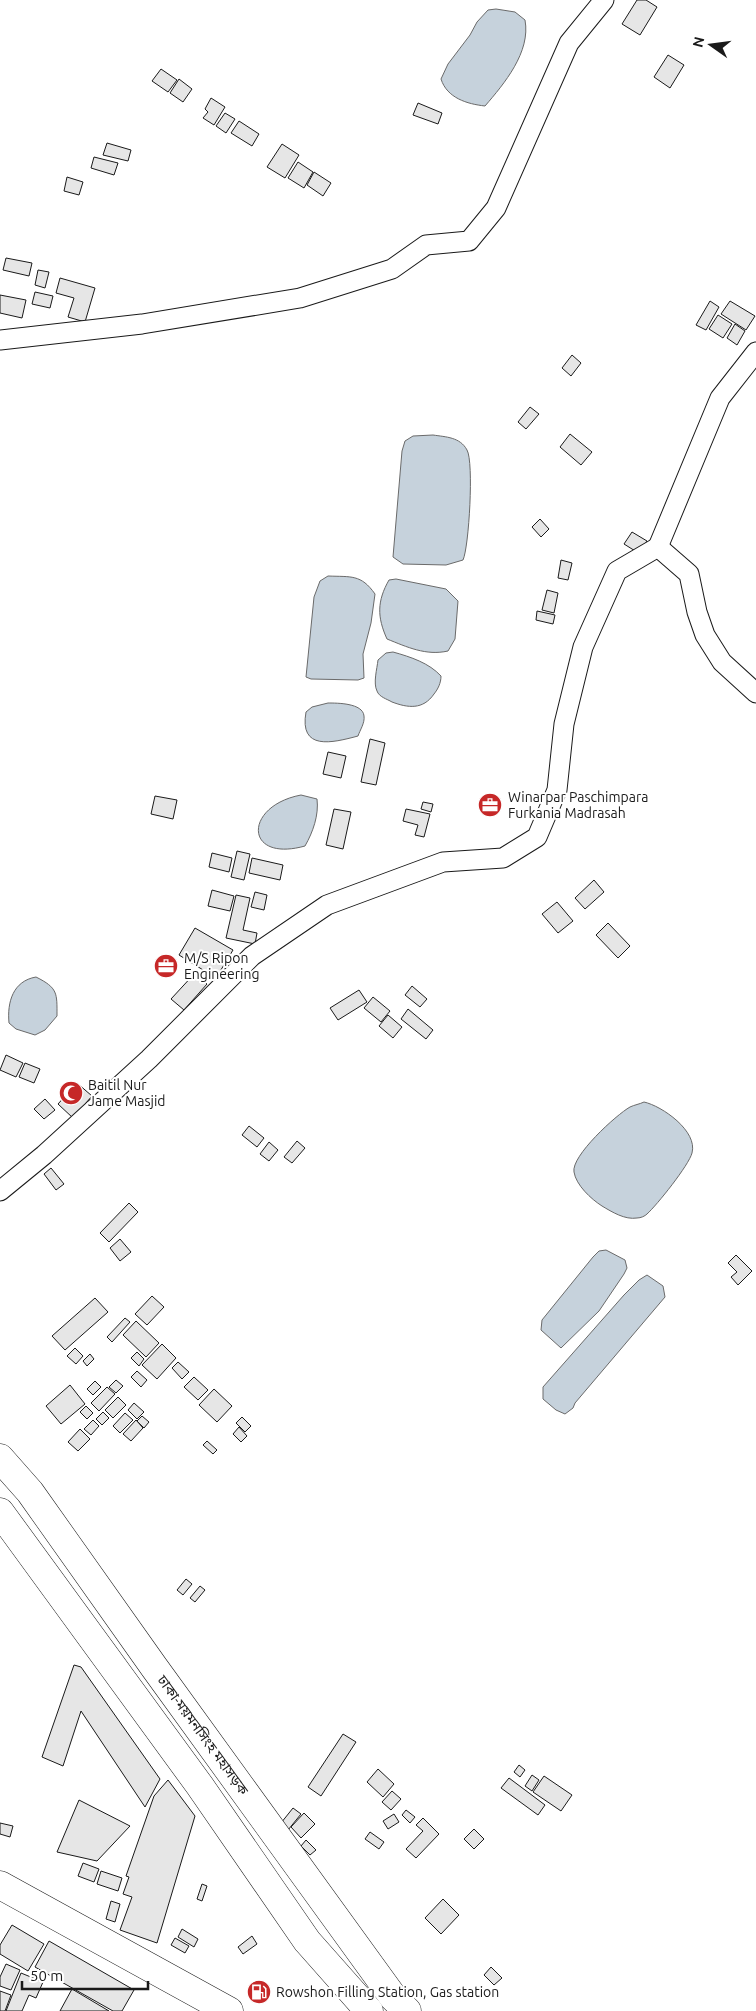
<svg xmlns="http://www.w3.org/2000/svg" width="756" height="2011" font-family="Ubuntu,'Noto Sans Bengali',sans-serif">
	<rect width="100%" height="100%" fill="#fff"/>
	<g fill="#c6d2dc" stroke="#6a6a6a">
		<path d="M496,9L515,12L525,20C531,52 504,84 485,106C467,104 447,98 441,79L448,64L470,35L477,22L488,10Z"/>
		<path d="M433,435C446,437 460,437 467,450C474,462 469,547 463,560L446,565L403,564L393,557L402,451L405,441L413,436Z"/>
		<path d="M328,576C351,577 361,574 375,594L371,623L363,654L364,678L358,680L311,679L306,677L314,597L320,581Z"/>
		<path d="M396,579L446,589L458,601L455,639L448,651C426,656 407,647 387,639C377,617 377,601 389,580Z"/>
		<path d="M393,652C411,657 429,663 441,676C441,683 438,689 434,694C423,710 408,708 392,702C387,699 379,697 377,691C373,683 377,669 378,660L386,653Z"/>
		<path d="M328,703C337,703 363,703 364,716C365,723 360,730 358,736C332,743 299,751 306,712L312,707Z"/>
		<path d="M301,795L317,799C319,815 313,832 305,846C244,863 243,806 301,795Z"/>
		<path d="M36,977C58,988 57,993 57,1016L45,1030L35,1035L16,1029L9,1023C7,1002 13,981 36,977Z"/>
		<path d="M644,1102C662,1106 698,1131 692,1153C689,1165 657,1205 647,1214C645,1216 641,1218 637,1218C625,1220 612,1212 602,1206C591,1199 576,1185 574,1172C571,1156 616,1115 630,1107C634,1105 640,1104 644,1102Z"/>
		<polygon points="606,1250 625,1260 627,1268 624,1274 599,1311 561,1348 541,1330 542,1320 593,1257 599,1251"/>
		<polygon points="647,1275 663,1286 665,1297 575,1403 573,1408 565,1414 556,1410 543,1399 543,1387 624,1295 639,1280"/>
	</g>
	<g fill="#e6e6e6" stroke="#1a1a1a">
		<polygon points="637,0 646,0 657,7 640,35 622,24"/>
		<polygon points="668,55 684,65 670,88 654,77"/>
		<polygon points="161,69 177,80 168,92 152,81"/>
		<polygon points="179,79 192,89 183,102 170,93"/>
		<polygon points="211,98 225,107 214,125 203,118 208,112 205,109"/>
		<polygon points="418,103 442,113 438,124 413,115"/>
		<polygon points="225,113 235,119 226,133 216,126"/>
		<polygon points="239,121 259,134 252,146 231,133"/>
		<polygon points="107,143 131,150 128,161 103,155"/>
		<polygon points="282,144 299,155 285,178 267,167"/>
		<polygon points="94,157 118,163 114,175 91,168"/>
		<polygon points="298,162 313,172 304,188 288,178"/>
		<polygon points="314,172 331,183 323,196 307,185"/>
		<polygon points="67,177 83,182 79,195 64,191"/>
		<polygon points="6,258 32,263 29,276 3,270"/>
		<polygon points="38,270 49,272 45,288 35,285"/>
		<polygon points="60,278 95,288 85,322 68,317 74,298 56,293"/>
		<polygon points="35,292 53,296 50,308 32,304"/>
		<polygon points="0,295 26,300 22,318 0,313"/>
		<polygon points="710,301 719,307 706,330 696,325"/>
		<polygon points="730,301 755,316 746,330 721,314"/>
		<polygon points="718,315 732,324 723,338 709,329"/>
		<polygon points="735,324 745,331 737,345 727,338"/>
		<polygon points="572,355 581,363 571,376 562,368"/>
		<polygon points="530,407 539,414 526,429 518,422"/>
		<polygon points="570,434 592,452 581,465 560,447"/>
		<polygon points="540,519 549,529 541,537 532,527"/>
		<polygon points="632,532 647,541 640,554 624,544"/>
		<polygon points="561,560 572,563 568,580 558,578"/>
		<polygon points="547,590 558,593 554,613 542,610"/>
		<polygon points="537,611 555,615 553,624 536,620"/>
		<polygon points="370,739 385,743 376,785 361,782"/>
		<polygon points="328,752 346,756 341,778 323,774"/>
		<polygon points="155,796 177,800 173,819 151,814"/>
		<polygon points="423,802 433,804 431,812 421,809"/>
		<polygon points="334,809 351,812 343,849 326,845"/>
		<polygon points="406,809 430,814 424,837 415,835 418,825 403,821"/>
		<polygon points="237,851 250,854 244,880 231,877"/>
		<polygon points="212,853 232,858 229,872 209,867"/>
		<polygon points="252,858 283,865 280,880 249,873"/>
		<polygon points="594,880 604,892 585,909 575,898"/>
		<polygon points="212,890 234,896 230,911 208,906"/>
		<polygon points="255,892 267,895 264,910 251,907"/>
		<polygon points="236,895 250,898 243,930 257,933 255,944 226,938"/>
		<polygon points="557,902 573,921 558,933 542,914"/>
		<polygon points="608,923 630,946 618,958 596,935"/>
		<polygon points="195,928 233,950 216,978 179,955"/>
		<polygon points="195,973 207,984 184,1010 171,999"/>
		<polygon points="412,986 427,999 420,1007 405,995"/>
		<polygon points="359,990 367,1002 338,1020 330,1008"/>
		<polygon points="373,997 390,1011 381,1022 364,1008"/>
		<polygon points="408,1009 433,1030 426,1039 401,1019"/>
		<polygon points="388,1015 402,1027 393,1038 379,1026"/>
		<polygon points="6,1055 23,1063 16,1077 0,1070"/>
		<polygon points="25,1063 40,1069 34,1083 19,1077"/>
		<polygon points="77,1083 92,1096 73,1118 58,1104"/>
		<polygon points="45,1099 55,1110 44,1119 34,1109"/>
		<polygon points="249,1126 264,1138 257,1147 242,1135"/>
		<polygon points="297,1141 305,1148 292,1163 284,1157"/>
		<polygon points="269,1142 278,1150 269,1161 260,1154"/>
		<polygon points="51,1168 64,1184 56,1190 44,1174"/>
		<polygon points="129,1203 138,1212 109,1242 100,1233"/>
		<polygon points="120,1239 131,1252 120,1261 110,1248"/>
		<polygon points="736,1255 752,1271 738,1285 731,1277 737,1272 728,1263"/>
		<polygon points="152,1296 164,1307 147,1325 135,1314"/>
		<polygon points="95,1298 108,1312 65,1350 52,1336"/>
		<polygon points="125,1318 130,1322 112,1342 107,1337"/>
		<polygon points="136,1321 159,1343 146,1357 123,1335"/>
		<polygon points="162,1344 176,1358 157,1379 142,1365"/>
		<polygon points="75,1348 83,1356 76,1364 67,1356"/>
		<polygon points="137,1352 144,1359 139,1366 131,1358"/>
		<polygon points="90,1354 94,1359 87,1366 83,1361"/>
		<polygon points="178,1362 189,1372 182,1379 172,1368"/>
		<polygon points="137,1371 147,1380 141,1387 131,1377"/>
		<polygon points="194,1377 208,1390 198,1400 184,1387"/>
		<polygon points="116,1380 123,1386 116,1393 109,1387"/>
		<polygon points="95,1381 101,1387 93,1395 87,1389"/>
		<polygon points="70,1385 85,1404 61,1424 46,1406"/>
		<polygon points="107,1387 115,1394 99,1411 91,1403"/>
		<polygon points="214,1389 232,1406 217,1422 199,1405"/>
		<polygon points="118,1397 126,1405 113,1418 105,1410"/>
		<polygon points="134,1403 144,1412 137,1419 128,1410"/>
		<polygon points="86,1406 93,1413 87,1419 80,1412"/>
		<polygon points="103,1412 109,1418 102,1425 96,1419"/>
		<polygon points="125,1413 133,1420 120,1433 113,1426"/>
		<polygon points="142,1416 149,1422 144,1428 137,1421"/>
		<polygon points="242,1417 251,1426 245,1432 236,1423"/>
		<polygon points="93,1420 99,1426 91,1435 84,1429"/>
		<polygon points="136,1420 143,1428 131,1441 123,1434"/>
		<polygon points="239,1427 247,1436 241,1442 233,1434"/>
		<polygon points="80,1429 90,1439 78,1451 68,1442"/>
		<polygon points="207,1441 217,1450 213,1454 203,1445"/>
		<polygon points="186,1579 192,1584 183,1595 177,1590"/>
		<polygon points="200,1586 205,1590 195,1602 190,1598"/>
		<polygon points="74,1665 81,1667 160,1779 145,1807 81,1711 63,1766 42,1757"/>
		<polygon points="343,1734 356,1742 321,1796 308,1787"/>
		<polygon points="519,1765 525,1770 520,1777 514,1772"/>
		<polygon points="378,1769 394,1784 383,1797 367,1782"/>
		<polygon points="532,1775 539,1780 532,1791 525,1786"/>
		<polygon points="544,1776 572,1795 561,1811 533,1792"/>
		<polygon points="509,1778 545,1805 538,1815 501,1788"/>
		<polygon points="168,1780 195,1816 157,1943 120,1930 132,1897 123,1894 129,1877 126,1876 154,1796"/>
		<polygon points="392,1791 401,1799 391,1810 382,1802"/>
		<polygon points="79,1800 130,1826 97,1861 57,1852"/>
		<polygon points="293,1808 301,1814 288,1830 281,1823"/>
		<polygon points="406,1810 415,1817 410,1823 402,1815"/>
		<polygon points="304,1813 315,1824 301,1838 291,1827"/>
		<polygon points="394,1814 399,1822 388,1829 383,1821"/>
		<polygon points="423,1818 439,1834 416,1858 406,1849 423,1831 416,1825"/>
		<polygon points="0,1823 13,1826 10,1837 0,1834"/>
		<polygon points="474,1829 484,1839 474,1849 464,1839"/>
		<polygon points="370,1832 384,1842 379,1849 365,1839"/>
		<polygon points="306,1840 316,1850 310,1855 301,1846"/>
		<polygon points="83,1863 99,1869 94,1882 78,1876"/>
		<polygon points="101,1871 122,1878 118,1891 97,1884"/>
		<polygon points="202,1884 207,1886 202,1901 197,1899"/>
		<polygon points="443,1899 459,1915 441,1934 425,1918"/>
		<polygon points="111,1901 120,1904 115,1922 106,1919"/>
		<polygon points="12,1925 44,1944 28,1971 0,1954 0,1945"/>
		<polygon points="182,1929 198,1939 194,1947 178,1937"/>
		<polygon points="252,1936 257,1944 243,1954 238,1947"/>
		<polygon points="175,1938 189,1946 185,1953 171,1945"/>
		<polygon points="49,1941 134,1990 122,2011 113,2011 35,1967"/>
		<polygon points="6,1964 20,1970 11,1990 0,1986 0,1977"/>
		<polygon points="491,1967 502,1978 494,1985 484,1975"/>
		<polygon points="21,1973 43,1982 36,1998 29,1995 22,2011 6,2011"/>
		<polygon points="72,1989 109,2011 60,2011"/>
		<polygon points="0,1991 11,1995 5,2011 0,2011"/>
	</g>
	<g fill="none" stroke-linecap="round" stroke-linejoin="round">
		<g stroke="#1a1a1a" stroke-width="21">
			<g id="minor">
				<polyline points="0,340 142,324 300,298 392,269 426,245 469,241 496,208 569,43 604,0"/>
				<polyline points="658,547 720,398 756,352"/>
				<polyline points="0,1191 44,1155 149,1059 252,956 327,905 443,862 503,858 537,837 557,790 564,724 583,647 617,571 658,547 689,574 697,612 705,635 722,662 756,693"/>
			</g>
		</g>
		<g stroke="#1a1a1a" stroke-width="29">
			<g id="highway">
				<polyline points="0,1458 30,1492 154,1667 393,1997 407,2011"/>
				<polyline points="0,1512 200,1786 307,1941 369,2011"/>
				<polyline points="0,1885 229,2011"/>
			</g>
		</g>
		<use href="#minor" stroke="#fff" stroke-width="19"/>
		<use href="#highway" stroke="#fff" stroke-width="28"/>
	</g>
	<defs>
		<g id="office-disc" transform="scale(1.25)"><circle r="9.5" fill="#c62828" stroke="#fff"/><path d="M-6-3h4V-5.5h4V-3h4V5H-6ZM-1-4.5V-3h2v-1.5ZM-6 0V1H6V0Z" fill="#fff"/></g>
		<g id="mosque-disc" transform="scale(1.25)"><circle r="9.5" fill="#c62828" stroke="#fff"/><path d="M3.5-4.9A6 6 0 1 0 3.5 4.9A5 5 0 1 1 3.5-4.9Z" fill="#fff"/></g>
		<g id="fuel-disc" transform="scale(1.25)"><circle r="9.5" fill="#c62828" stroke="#fff"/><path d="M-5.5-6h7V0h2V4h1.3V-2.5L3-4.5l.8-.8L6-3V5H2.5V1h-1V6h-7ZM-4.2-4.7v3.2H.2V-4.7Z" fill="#fff"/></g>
	</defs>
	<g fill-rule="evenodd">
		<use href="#office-disc" x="490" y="805"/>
		<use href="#office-disc" x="166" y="966"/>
		<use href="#mosque-disc" x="71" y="1093"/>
		<use href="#fuel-disc" x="259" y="1992"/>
	</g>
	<g text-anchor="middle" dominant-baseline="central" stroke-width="4" stroke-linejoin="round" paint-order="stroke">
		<g font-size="14" fill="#1a1a1a" stroke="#fff" text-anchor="start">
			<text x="508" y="797">Winarpar Paschimpara<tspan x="508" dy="16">Furkania Madrasah</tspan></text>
			<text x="184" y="958">M/S Ripon<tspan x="184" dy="16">Engineering</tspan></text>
			<text x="88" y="1085">Baitil Nur<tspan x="88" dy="16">Jame Masjid</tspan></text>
			<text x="276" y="1992">Rowshon Filling Station, Gas station</text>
		</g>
		<g font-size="14" fill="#1a1a1a" stroke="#fff">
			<text transform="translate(203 1735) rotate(54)">ঢাকা-ময়মনসিংহ মহাসড়ক</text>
		</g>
	</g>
	<g transform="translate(711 45) rotate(284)" stroke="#ffffff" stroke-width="4" paint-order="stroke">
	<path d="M0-4L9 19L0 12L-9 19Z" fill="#1a1a1a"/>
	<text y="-8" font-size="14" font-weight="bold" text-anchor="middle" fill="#1a1a1a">N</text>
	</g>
	<path d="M22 1981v8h126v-8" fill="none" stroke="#1a1a1a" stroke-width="2.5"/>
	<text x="30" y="1981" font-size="15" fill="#1a1a1a" stroke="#ffffff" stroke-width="4" paint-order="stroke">50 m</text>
</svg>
